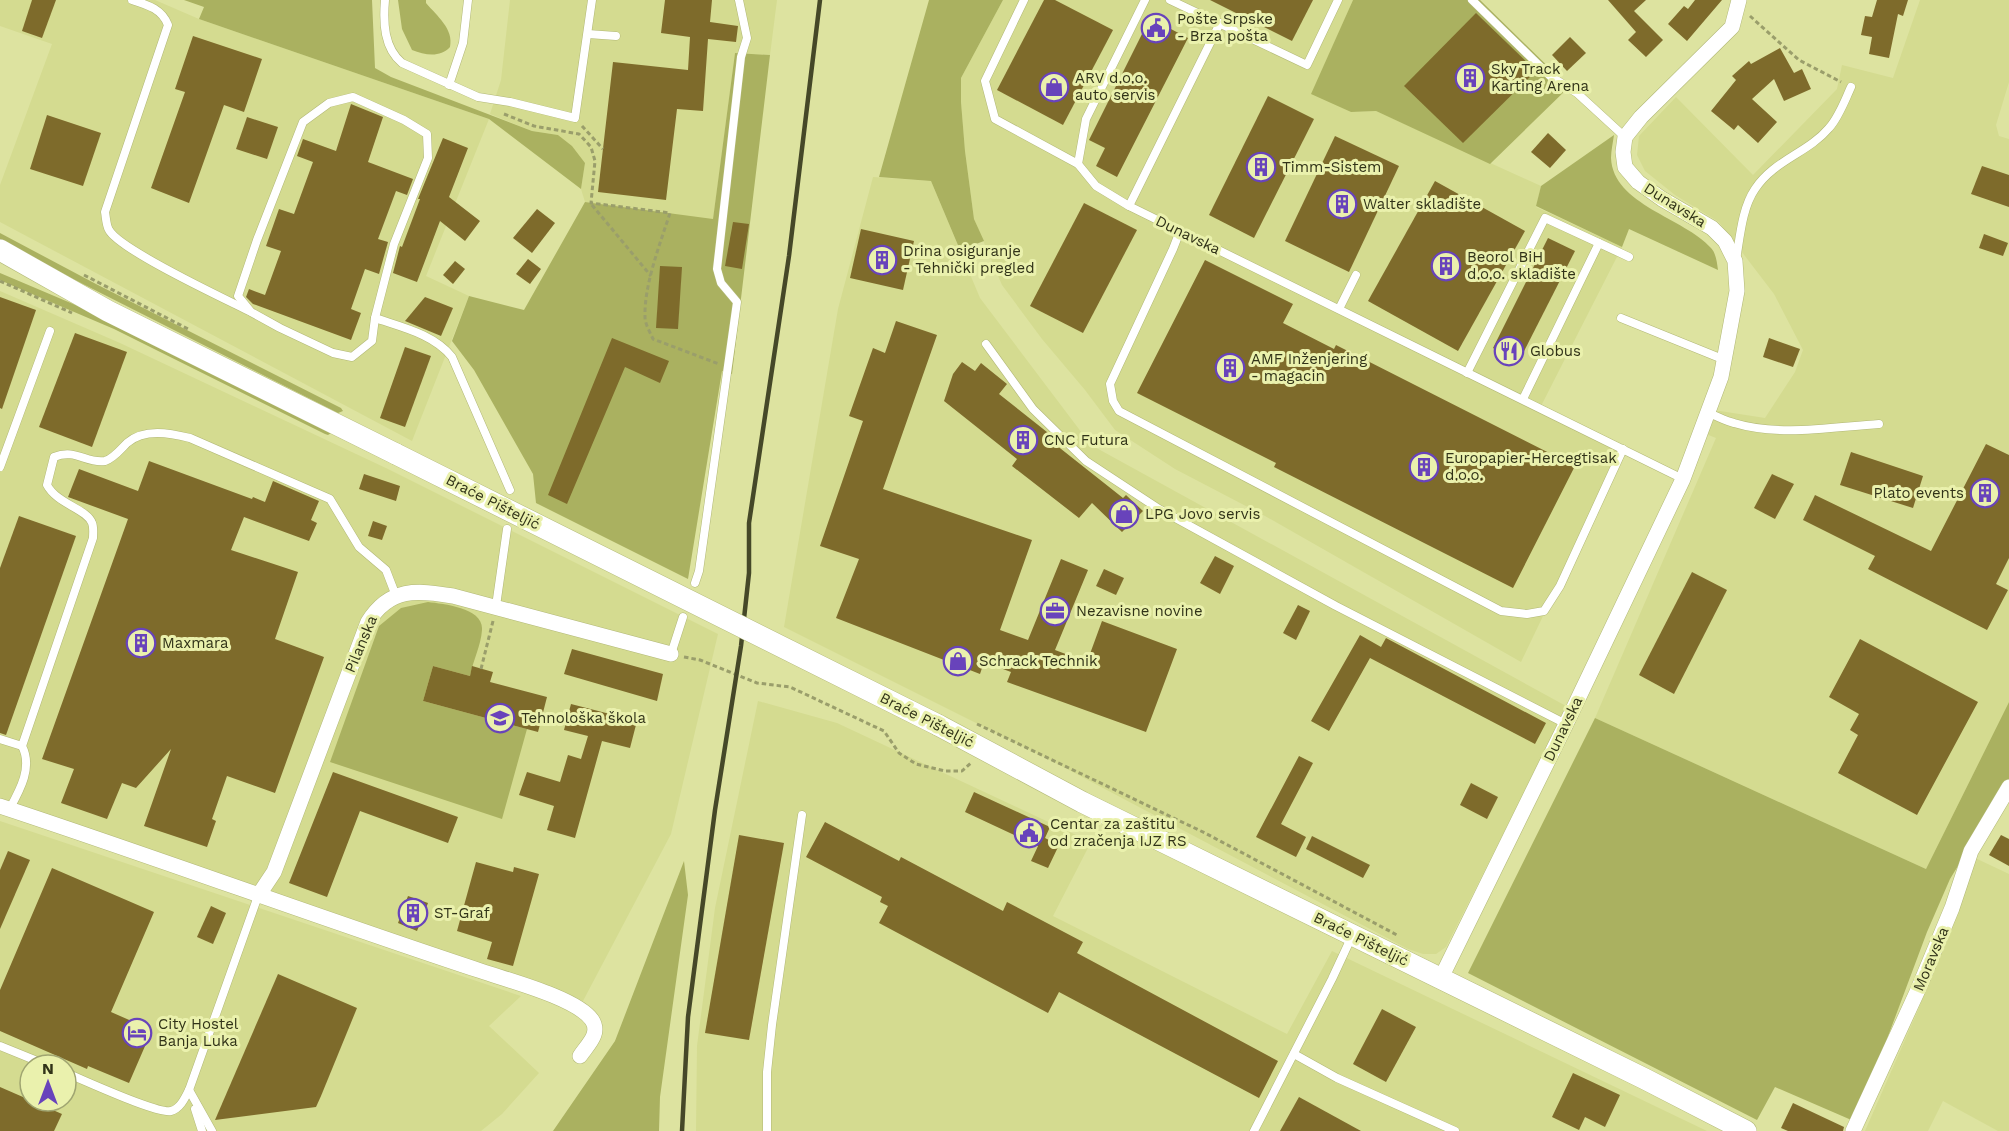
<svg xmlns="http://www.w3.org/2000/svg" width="2009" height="1131" font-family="'Work Sans',sans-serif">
	<rect width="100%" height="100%" fill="#dde3a0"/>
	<g fill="#d4db90" fill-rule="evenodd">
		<polygon points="0,0 155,0 199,19 489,119 426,276 469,296 412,441 0,222 0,185 52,44 0,26"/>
		<polygon points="510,0 777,0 770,55 735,53 713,220 585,202 581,189 585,163 558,135 532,131 490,114 501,80"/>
		<polygon points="1003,0 1353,0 1312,93 1351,112 1376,111 1541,186 1536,207 1622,247 1540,408 1623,449 1521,662 1265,516 1175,469 1115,430 1085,390 1042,339 1002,285 974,219 965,151 961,102 961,78"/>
		<polygon points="1920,0 2009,0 2009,82 1996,125 1999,136 2009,139 2009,702 1926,869 1595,718 1716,438 1701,432 1708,413 1720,411 1765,418 1795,372 1803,350 1774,294 1719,222 1675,195 1645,171 1637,155 1639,136 1676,97 1753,175 1837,89 1842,65 1893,78"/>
		<polygon points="873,177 931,181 980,298 1091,445 1566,706 1560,721 1446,947 1436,954 1423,954 1408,949 1050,760 784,627 838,309"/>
		<polygon points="0,291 120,343 388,469 718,634 671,834 583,1001 318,913 0,800"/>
		<polygon points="758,701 837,723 1091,842 1053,916 1287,1034 1332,951 1707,1131 696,1131 697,1046 715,908"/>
		<path d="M0,821L521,996L489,1026L539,1073L502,1114L481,1131H0ZM30,1065H66V1101H30Z"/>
		<polygon points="1973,857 2009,874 2009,1131 1998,1131 1943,1101 1928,1131 1865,1131 1919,1008"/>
	</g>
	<g fill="#aab160">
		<polygon points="184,0 372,0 375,68 391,77 532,131 558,135 572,146 585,163 581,189 489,119 199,19 204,7"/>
		<path d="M398,0H426V3C437,16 454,29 450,47C440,58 425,55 412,50L402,29Z"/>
		<polygon points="929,0 1003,0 961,78 961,102 965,151 974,219 984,241 960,250 931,181 879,177"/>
		<polygon points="1353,0 1480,0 1569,87 1490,164 1376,111 1351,112 1311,94"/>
		<polygon points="735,53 770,55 732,374 722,371 688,579 536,503 533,474 474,370 452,341 469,296 524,310 585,202 713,219"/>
		<path d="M1614,135C1613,142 1611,151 1611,158C1613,205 1685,218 1711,248C1716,253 1717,263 1718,270L1629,229L1622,247L1536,206L1541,186Z"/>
		<polygon points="0,233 96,284 341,408 343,411 338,413 75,280 0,239"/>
		<polygon points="0,273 92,312 331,433 328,435 325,434 114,329 11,285 0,280"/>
		<path d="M428,602C444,604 484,608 482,630C481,645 473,661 470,676L433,666L423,701L527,729L502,819L330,762L379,626L401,608Z"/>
		<polygon points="2009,702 2009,782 1950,879 1927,932 1856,1122 1775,1087 1757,1120 1468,973 1595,718 1926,869"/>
		<polygon points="684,861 688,895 660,1097 659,1131 553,1131 615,1041"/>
	</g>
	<g fill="#7e6b2b">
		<polygon points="32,0 56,0 42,38 22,31"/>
		<polygon points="665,0 712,0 710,22 738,26 736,42 708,39 703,111 677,109 666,200 598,192 613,62 688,70 690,37 661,33"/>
		<polygon points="1044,0 1055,0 1113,30 1063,125 997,90"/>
		<polygon points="1210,0 1313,0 1292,41"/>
		<polygon points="1608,0 1646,0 1634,11 1663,40 1646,57 1628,40 1636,32"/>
		<polygon points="1695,0 1722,0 1687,41 1668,24 1684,6 1688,9"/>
		<polygon points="1877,0 1908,0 1903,16 1898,14 1889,58 1869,54 1872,37 1861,35 1865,16 1872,17"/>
		<polygon points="1476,13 1536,71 1463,143 1404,86"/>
		<polygon points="1150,18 1188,38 1117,177 1096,166 1105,148 1089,140"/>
		<polygon points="193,36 262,59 244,112 224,105 189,203 151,188 185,92 175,89"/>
		<polygon points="1570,37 1586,53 1567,71 1552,55"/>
		<polygon points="1780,48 1794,73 1802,69 1811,89 1784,101 1774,79 1752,99 1777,122 1758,143 1738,125 1734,130 1711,111 1736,80 1732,76 1749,61 1751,64"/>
		<polygon points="1268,96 1314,119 1254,238 1209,215"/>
		<polygon points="351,104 383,117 368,162 413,179 407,195 396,191 378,239 388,242 379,274 365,269 351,309 361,313 351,340 253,304 246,297 249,289 265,295 281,251 266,246 279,209 294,214 313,162 297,156 303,139 336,151"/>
		<polygon points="47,115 101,133 83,186 30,169"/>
		<polygon points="247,117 278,127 267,159 236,149"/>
		<polygon points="1548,133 1566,150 1550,168 1531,152"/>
		<polygon points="1335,136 1399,166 1349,272 1285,241"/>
		<polygon points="443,138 468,148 449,197 480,221 465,241 440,221 417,282 393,273 400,246 402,247 420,199 418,199"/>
		<polygon points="1982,166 2009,175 2009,207 1971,194"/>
		<polygon points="1435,181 1525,231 1458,351 1368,301"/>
		<polygon points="1084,203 1137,230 1083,333 1030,306"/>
		<polygon points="537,209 555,223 532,253 513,238"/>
		<polygon points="733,222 749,224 742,269 725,266"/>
		<polygon points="861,229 914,241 903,290 850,278"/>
		<polygon points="1984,234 2008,243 2003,256 1979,248"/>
		<polygon points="1548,238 1575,251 1519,361 1493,348"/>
		<polygon points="528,259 541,269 530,284 516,274"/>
		<polygon points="1205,260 1293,304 1283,323 1334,349 1336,345 1575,466 1513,588 1274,467 1276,463 1137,393"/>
		<polygon points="455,261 465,269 453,284 443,275"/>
		<polygon points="660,266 682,267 678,329 656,328"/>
		<polygon points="0,297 36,310 2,409 0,408"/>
		<polygon points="425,297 453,308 441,336 405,321"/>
		<polygon points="896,321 937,335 883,489 1032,540 1000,630 1028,640 1061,559 1088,570 1055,650 1087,662 1102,621 1177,649 1146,732 1007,682 1011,672 984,662 980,674 836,618 859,559 820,546 863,421 849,416 873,348 885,353"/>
		<polygon points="75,333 127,352 92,447 39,427"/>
		<polygon points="612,338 669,361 660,383 625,367 567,504 548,495"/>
		<polygon points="1769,338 1800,349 1793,367 1763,357"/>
		<polygon points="405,347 431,356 405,427 380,418"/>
		<polygon points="962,362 975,371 981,363 1007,384 999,394 1052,436 1054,438 1051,441 1123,498 1126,495 1143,511 1122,532 1092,503 1079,518 1012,466 1017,459 944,401 953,374"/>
		<polygon points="1986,444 2009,455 2009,558 1996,584 2008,590 1987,630 1868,569 1875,556 1803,520 1815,495 1931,551"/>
		<polygon points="1851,452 1923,476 1913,508 1840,485"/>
		<polygon points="149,461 252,499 253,497 265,502 273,481 319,501 311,520 317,523 309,541 244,517 231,550 298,572 275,639 324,657 275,793 227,776 212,819 216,821 207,847 144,826 171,749 136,788 122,783 107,819 61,803 74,769 42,759 128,519 68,497 79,469 138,491"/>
		<polygon points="364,474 400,486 396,501 359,489"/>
		<polygon points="1772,474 1794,484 1775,519 1754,508"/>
		<polygon points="19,516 76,536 6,735 0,733 0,568"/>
		<polygon points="373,521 387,526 382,540 368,536"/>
		<polygon points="1215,556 1234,566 1220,594 1200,583"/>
		<polygon points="1104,569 1124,578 1116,595 1096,586"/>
		<polygon points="1692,572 1727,590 1674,694 1639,675"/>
		<polygon points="1298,605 1310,611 1296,640 1283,633"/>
		<polygon points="1360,635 1381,647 1386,638 1546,723 1535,744 1370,658 1329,731 1311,721"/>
		<polygon points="1860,639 1978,702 1917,815 1838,773 1858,735 1850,730 1859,714 1829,697"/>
		<polygon points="572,649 663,674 657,701 564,674"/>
		<polygon points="433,666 470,676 472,666 493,672 490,682 547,697 538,732 423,701"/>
		<polygon points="571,704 637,721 630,748 602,741 575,838 547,830 554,806 519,795 527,772 560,782 568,755 581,759 588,736 564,730"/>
		<polygon points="1299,756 1313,763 1281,824 1306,837 1296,857 1256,837"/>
		<polygon points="333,772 458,817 448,843 360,811 327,897 289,883"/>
		<polygon points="1471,783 1498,797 1487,819 1460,805"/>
		<polygon points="974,792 1050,827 1045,838 1059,845 1048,868 1031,861 1038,846 965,812"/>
		<polygon points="825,822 899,861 901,857 1003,911 1007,902 1083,942 1077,953 1278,1061 1259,1098 1059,992 1048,1013 879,923 888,906 880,902 882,897 806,857"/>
		<polygon points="739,835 784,843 749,1040 705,1033"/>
		<polygon points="2001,835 2009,839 2009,866 1989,855"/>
		<polygon points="1312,836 1370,865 1363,878 1306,849"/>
		<polygon points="8,851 30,860 0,929 0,870"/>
		<polygon points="476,862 513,872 514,867 539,874 513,966 487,959 492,942 457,931"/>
		<polygon points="52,868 154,912 111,1012 152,1030 129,1083 88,1066 87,1069 0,1031 0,990"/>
		<polygon points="408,896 428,903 417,931 398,923"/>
		<polygon points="211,906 226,913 213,944 197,937"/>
		<polygon points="278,974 357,1008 321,1096 316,1107 215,1120"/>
		<polygon points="1382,1009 1416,1027 1386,1082 1353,1064"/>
		<polygon points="1573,1073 1620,1095 1605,1127 1585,1117 1579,1130 1552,1117"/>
		<polygon points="0,1087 62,1114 54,1131 0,1131"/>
		<polygon points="1299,1097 1361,1131 1280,1131"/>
		<polygon points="1793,1103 1844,1127 1843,1131 1788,1131 1781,1128"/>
	</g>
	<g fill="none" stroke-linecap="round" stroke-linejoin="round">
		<g stroke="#b2b877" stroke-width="9">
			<g id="lane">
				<path d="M132,0C148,5 162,9 168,25L105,212C106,217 106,225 109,230C120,250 223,298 249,311"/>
				<path d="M385,0C383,23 384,48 402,63L478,97L510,102L575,118L592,0"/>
				<polyline points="1024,0 985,81 995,119 1078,164 1086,119 1145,0"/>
				<polyline points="1170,0 1307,65 1338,0"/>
				<polyline points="1472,0 1550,76 1577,93 1625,137"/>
				<polyline points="588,34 616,36"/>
				<polyline points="449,85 463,43 468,0"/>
				<polygon points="353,97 404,120 427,134 428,158 394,244 375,318 372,341 352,357 333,353 280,328 251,312 238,296 257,240 303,122 329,103"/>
				<polyline points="1078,164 1096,186 1129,206 1683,479"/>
				<polyline points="1129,206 1220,23"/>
				<polyline points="1180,231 1173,249 1110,384 1113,401 1119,411 1501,611 1527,614 1544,611 1560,586 1623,449"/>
				<path d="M1736,260C1740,237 1742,208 1755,189C1774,160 1808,153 1829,128C1839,117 1845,100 1851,87"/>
				<polyline points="1339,309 1356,275"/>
				<path d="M375,318C401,327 434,334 452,357L510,490"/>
				<polyline points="1621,318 1725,360"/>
				<polyline points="986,344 1033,409 1086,461 1159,509 1336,606 1566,724"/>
				<polyline points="1467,373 1545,218 1629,257"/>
				<polyline points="1523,399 1599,243"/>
				<path d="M1708,413C1717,416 1725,421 1734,423C1780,437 1833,427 1879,424"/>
				<polyline points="0,467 50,331"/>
				<polyline points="695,583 699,571 737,302 721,283 717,269 741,57 747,38 739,0"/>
				<polyline points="496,606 507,529"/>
				<polyline points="671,654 683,617"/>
				<path d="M0,739L22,746L93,538C93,534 94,527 92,523C87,509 57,504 47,485L54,457C76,448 86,464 105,461C113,459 121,449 127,443C144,428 170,433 190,438L330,499L359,547L386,570L396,596"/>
				<path d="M9,810C20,790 33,767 22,746"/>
				<polyline points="0,1046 47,1065"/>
				<polyline points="1294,1054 1337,1078 1455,1131"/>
				<path d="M66,1073C84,1080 156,1114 171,1111C180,1109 185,1098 189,1090L258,896"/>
				<polyline points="189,1090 212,1131"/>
				<polyline points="195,1109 202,1131"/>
				<polyline points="767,1131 767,1072 772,1025 802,815"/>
				<polyline points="1254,1131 1332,979 1352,936"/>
			</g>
		</g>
		<g stroke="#b2b877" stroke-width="16">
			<g id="street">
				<path d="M0,806C161,859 320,918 481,971C507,980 577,998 592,1020C601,1034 587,1045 580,1056"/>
				<path d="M258,896L274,872L368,622C390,587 417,590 453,596L671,654"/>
				<polyline points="1441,978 1566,724 1683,479 1721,377 1737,291 1735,261 1725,241 1712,228 1662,199 1638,182 1625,167 1623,152 1625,137 1641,117 1732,27 1739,0"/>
				<polyline points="1853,1131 1917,992 1952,908 1971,851 2009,787"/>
			</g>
		</g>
		<g stroke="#b2b877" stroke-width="22">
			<g id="secondary">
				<polyline points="0,250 108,311 396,454"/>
				<polyline points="938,725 1082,802 1645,1079 1746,1131"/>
			</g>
		</g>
		<g stroke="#9a9e6b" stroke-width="3" stroke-dasharray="4.5 3" stroke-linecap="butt">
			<polyline points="1750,16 1799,60 1841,82"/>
			<path d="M504,114L534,126L579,134L591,147L595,161L591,203L670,213C660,244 644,285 645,317C645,324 650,332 653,339L719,364"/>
			<polyline points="582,126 603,149"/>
			<polyline points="592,205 651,276"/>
			<polyline points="84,275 190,330"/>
			<polyline points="0,281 72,313"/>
			<polyline points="684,657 700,660 757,683 790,687 884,731 899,753 916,764 945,771 962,771 971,763"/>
			<polyline points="481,669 493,621"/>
			<polyline points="977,724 1205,833 1397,935"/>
		</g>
		<use href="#lane" stroke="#fff" stroke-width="8"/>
		<use href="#street" stroke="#fff" stroke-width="15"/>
		<use href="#secondary" stroke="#fff" stroke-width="21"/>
		<polyline stroke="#454828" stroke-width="4.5" points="682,1131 688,1017 715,810 741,646 749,573 749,523 789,256 820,0"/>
		<g stroke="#b2b877" stroke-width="22" stroke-linecap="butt">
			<polyline id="secondary-bridge" points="396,454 938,725"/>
		</g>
		<use href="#secondary-bridge" stroke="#fff" stroke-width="21"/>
	</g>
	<defs>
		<g id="civic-ring" transform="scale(1.5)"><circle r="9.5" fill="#eaf1ad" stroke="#6843bb" stroke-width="1.5"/><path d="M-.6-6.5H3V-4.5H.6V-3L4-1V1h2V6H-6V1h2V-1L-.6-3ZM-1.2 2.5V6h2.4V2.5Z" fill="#6843bb"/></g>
		<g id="building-ring" transform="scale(1.5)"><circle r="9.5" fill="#eaf1ad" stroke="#6843bb" stroke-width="1.5"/><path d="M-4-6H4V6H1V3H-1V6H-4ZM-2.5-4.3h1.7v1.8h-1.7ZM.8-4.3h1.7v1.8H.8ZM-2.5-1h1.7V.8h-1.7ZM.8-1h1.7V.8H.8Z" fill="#6843bb"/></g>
		<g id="shop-ring" transform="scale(1.5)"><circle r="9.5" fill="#eaf1ad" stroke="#6843bb" stroke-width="1.5"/><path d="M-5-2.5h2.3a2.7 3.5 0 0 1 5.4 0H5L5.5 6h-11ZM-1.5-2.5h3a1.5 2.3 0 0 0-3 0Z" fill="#6843bb"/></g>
		<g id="restaurant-ring" transform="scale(1.5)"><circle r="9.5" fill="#eaf1ad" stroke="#6843bb" stroke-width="1.5"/><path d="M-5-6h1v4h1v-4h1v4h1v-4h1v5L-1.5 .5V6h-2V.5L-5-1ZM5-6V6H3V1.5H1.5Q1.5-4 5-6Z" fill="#6843bb"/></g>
		<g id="office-ring" transform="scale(1.5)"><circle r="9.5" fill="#eaf1ad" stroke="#6843bb" stroke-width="1.5"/><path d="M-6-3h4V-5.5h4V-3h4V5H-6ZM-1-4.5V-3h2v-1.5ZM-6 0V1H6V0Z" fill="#6843bb"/></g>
		<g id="school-ring" transform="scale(1.5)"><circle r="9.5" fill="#eaf1ad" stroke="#6843bb" stroke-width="1.5"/><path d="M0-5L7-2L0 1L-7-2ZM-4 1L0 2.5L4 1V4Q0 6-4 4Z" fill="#6843bb"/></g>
		<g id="hotel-ring" transform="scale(1.5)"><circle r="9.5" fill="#eaf1ad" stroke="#6843bb" stroke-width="1.5"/><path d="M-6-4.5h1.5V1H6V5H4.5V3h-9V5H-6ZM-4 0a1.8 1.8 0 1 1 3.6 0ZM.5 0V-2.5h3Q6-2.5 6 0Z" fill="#6843bb"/></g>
	</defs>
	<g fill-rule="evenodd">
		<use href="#civic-ring" x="1156" y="28"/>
		<use href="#building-ring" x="1470" y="78"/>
		<use href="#shop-ring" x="1054" y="87"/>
		<use href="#building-ring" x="1261" y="167"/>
		<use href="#building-ring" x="1342" y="204"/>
		<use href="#building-ring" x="882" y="260"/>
		<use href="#building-ring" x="1446" y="266"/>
		<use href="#restaurant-ring" x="1509" y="351"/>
		<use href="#building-ring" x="1230" y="368"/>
		<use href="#building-ring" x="1023" y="440"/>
		<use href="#building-ring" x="1424" y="467"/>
		<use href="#building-ring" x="1985" y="493"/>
		<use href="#shop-ring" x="1124" y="514"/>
		<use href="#office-ring" x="1055" y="611"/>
		<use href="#building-ring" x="141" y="643"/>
		<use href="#shop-ring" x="958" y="661"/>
		<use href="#school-ring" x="500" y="718"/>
		<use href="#civic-ring" x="1029" y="833"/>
		<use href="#building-ring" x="413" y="913"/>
		<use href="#hotel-ring" x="137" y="1033"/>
	</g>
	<g text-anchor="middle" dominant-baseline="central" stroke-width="6" stroke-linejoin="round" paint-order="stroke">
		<g font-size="15" fill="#313318" stroke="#eaf1ad" text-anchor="start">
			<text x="1177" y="19">Pošte Srpske<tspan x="1177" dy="17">- Brza pošta</tspan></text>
			<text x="1491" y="69">Sky Track<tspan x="1491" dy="17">Karting Arena</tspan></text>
			<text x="1075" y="78">ARV d.o.o.<tspan x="1075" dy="17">auto servis</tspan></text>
			<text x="1282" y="167">Timm-Sistem</text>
			<text x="1363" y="204">Walter skladište</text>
			<text x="903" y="251">Drina osiguranje<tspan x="903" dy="17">- Tehnički pregled</tspan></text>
			<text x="1467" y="257">Beorol BiH<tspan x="1467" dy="17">d.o.o. skladište</tspan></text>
			<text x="1530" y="351">Globus</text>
			<text x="1251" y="359">AMF Inženjering<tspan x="1251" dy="17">- magacin</tspan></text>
			<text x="1044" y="440">CNC Futura</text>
			<text x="1445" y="458">Europapier-Hercegtisak<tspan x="1445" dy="17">d.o.o.</tspan></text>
			<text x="1964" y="493" text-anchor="end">Plato events</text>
			<text x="1145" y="514">LPG Jovo servis</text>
			<text x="1076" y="611">Nezavisne novine</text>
			<text x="162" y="643">Maxmara</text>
			<text x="979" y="661">Schrack Technik</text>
			<text x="521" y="718">Tehnološka škola</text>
			<text x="1050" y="824">Centar za zaštitu<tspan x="1050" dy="17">od zračenja IJZ RS</tspan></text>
			<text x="434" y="913">ST-Graf</text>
			<text x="158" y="1024">City Hostel<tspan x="158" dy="17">Banja Luka</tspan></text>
		</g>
		<g font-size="15" fill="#313318" stroke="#eaf1ad">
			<text transform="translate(1675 205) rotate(32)">Dunavska</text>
			<text transform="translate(1188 235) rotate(26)">Dunavska</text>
			<text transform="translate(493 502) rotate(27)">Braće Pišteljić</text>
			<text transform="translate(361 644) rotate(-67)">Pilanska</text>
			<text transform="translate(927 720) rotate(27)">Braće Pišteljić</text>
			<text transform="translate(1563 729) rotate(-64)">Dunavska</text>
			<text transform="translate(1361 939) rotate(26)">Braće Pišteljić</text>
			<text transform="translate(1931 959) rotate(-67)">Moravska</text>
		</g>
	</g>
	<g transform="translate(48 1083)"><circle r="28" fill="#eaf1ad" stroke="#a0a571" stroke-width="1.5"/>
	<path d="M0-4.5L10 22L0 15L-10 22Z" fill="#6843bb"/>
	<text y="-9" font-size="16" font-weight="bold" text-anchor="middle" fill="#313318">N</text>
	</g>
</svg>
